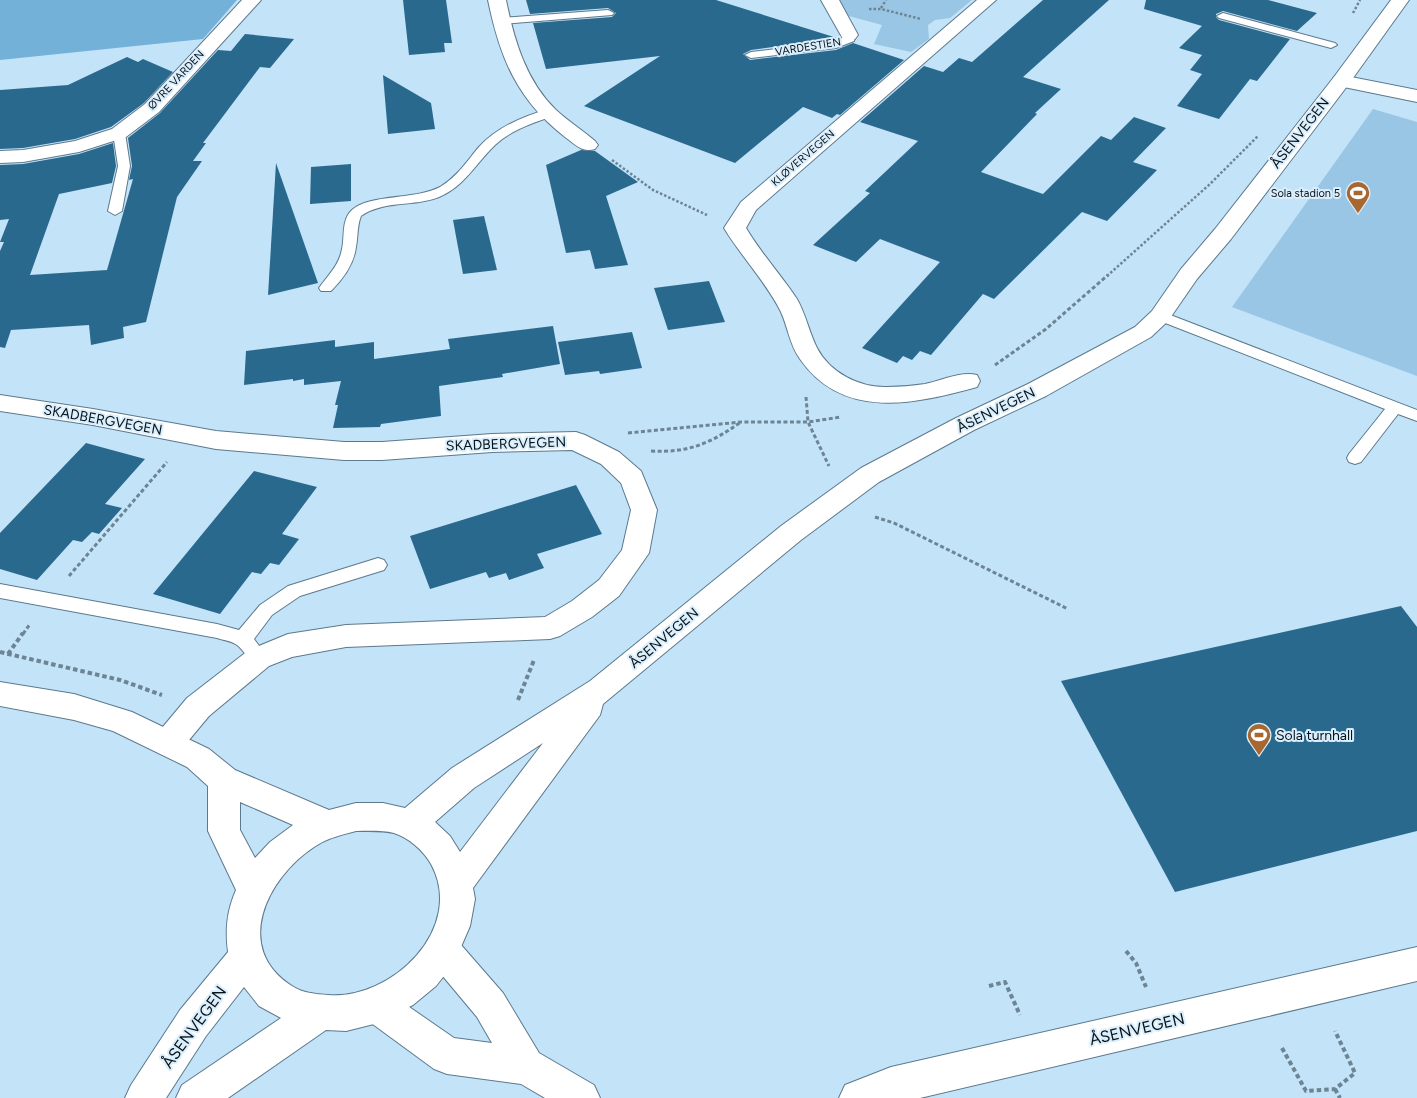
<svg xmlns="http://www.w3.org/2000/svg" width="1417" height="1098" font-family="Figtree,sans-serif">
	<rect width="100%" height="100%" fill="#c3e3f9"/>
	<g fill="#99c6e4">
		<polygon points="837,0 972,0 950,18 935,20 928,25 929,39 911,52 874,44 882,25 845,15"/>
		<polygon points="1373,109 1417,122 1417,376 1232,307"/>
	</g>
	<polygon fill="#73b1d9" points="0,0 237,0 203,39 0,60"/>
	<g fill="#2a698e">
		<polygon points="403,0 446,0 452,43 444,43 445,52 409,55"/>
		<polygon points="526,0 716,0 837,38 751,50 743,54 750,60 836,50 853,43 904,60 840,115 837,114 832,118 803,107 735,163 584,106 660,56 546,69 533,23 612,17 616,13 608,8 530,14"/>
		<polygon points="1043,0 1109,0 1023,77 1061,89 1035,113 1037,114 981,172 1043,194 1101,136 1111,140 1134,117 1166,128 1133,162 1157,170 1107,221 1082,212 994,299 983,294 931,355 920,351 912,360 903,356 897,363 862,348 940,262 880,239 856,262 813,245 870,193 865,191 918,141 860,122 924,66 943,72 959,58 972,62"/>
		<polygon points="1146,0 1268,0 1317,13 1297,31 1223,11 1216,14 1216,17 1219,20 1290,39 1257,81 1250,79 1219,119 1177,106 1202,74 1190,70 1202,55 1179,48 1202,26 1144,9"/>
		<polygon points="245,34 294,39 270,68 260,67 203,143 206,143 193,161 202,161 177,197 146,322 123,327 124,338 91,345 89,325 11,330 5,348 0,347 0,251 4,242 0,242 9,219 0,220 0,165 23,164 79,154 113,143 116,166 112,183 59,194 30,275 107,270 133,179 129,180 132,166 128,138 160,113 218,50 231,51"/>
		<polygon points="127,57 138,62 143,59 173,72 144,103 111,127 75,139 23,148 0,149 0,90 68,85"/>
		<polygon points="383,75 431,103 435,129 388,134"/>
		<polygon points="581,150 595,151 638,182 606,196 628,265 595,269 590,250 566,253 546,165"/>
		<polygon points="276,163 318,283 268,295"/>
		<polygon points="351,164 351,201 310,204 311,167"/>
		<polygon points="484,216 497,270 463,274 453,220"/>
		<polygon points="709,281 725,322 668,330 654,288"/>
		<polygon points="553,326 560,364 502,374 503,377 439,386 441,416 381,424 380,427 333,428 338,405 335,405 341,381 304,385 304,379 293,381 293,379 244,385 246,351 335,340 335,347 374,342 374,359 450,349 448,339"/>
		<polygon points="632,332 642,368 600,374 599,371 565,375 558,342"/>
		<polygon points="86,443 145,459 105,504 122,508 99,534 92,532 82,542 73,540 37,580 0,569 0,533"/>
		<polygon points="254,471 317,487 282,534 299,539 279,565 270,563 261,574 252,572 220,614 153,594"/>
		<polygon points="576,485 602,534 537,554 544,568 509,580 506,573 489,578 486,572 430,589 410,536"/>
		<polygon points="1401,606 1417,627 1417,831 1175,892 1061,681"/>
	</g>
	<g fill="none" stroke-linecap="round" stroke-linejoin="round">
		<g stroke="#5c798d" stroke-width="2">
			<g id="service">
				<polygon points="608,10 614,13 612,15 501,24 495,21 501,18"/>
				<polygon points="1223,13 1335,43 1337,45 1331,48 1219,18 1217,16"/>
				<polygon points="849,32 855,35 854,41 836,48 751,58 745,55 751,52 834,42 844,37 845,33"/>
				<path d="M549,109L553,110L555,113L553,116C533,123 511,130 495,145C476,163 465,186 439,197C415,207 383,200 361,216C357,226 358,236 356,247C354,264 343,279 331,291H321L319,288C328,275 339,266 342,249C345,237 341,220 352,210C369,194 416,200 440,187C457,177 467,161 479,147C497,127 524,116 549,109Z"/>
				<polygon points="119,129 125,133 130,166 122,211 115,215 108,211 118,166 113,133"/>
				<polygon points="1160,311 1417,410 1417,421 1398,414 1361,462 1355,464 1349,462 1347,458 1349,454 1385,409 1155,319 1153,316 1155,313"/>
				<path d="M378,558L384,560L387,565L384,570L300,596L272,615L254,639L268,658L266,663C249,669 248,653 237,645C232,641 223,640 217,638L0,598V584L217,624L239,630L260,605L288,586Z"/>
			</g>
		</g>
		<g stroke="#5c798d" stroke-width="2">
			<g id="minor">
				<polygon points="242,0 261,0 159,112 126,137 79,152 23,162 0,163 0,151 23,150 75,141 112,129 145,104"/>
				<path d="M488,0H506C514,40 526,81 556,110C568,121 582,130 595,141L598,145L595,149C582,153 575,144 565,137C517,100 500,58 488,0Z"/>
				<polygon points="821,0 839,0 858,35 855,39 849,40 843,39"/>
				<path d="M977,0H996L756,210L746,228C761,253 781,275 797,299C806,315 809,332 817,348C830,373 860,388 887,387C900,387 912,386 925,384C941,381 960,371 977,375L980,381L977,387C915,404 843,421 800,359C789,344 788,326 780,310C765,281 741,256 724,228L741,202Z"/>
				<polygon points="1341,75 1417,90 1417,102 1334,85 1332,81 1334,77"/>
				<polygon points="0,395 93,409 216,431 344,442 382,442 492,434 576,432 585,435 619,452 641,471 657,510 649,553 619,596 592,617 560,636 550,639 346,647 292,657 269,666 209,716 179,752 168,756 157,752 152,743 157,734 187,698 249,650 288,634 346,625 545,617 572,601 599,580 622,550 631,510 621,483 601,464 572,450 492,452 382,460 344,460 216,449 93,425 0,411"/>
				<polygon points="443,933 455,938 503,993 539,1053 594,1085 600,1098 545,1098 521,1084 447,1074 434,1069 363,1017 358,1005 363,993 376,987 389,993 454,1038 492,1043 477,1017 431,962 426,950 431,938"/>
				<polygon points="1417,947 1417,981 920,1098 839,1098 845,1085 891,1067"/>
			</g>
		</g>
		<g stroke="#5c798d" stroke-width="2">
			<path id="tertiary" d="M1391,0H1409L1348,85L1231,239L1197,279L1168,321L1151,337L1046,396L974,430L879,482L801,540L603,704L600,715L473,888L475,899L470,926L454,963L436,986L413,1005L374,1024L346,1031L326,1030L228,1098H176L182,1085L281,1018L259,1006L244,987L206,1036L166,1098H125L131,1085L180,1010L228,952C225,929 227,911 236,890L208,831V786L187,767L113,731L74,720L0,706V682L74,694L132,712L209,749L235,770L329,810L356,803H383L405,808L452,768L590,681L781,526L861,468L956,418L1028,384L1135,327L1152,311L1181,269L1215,229L1334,77ZM543,743L460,852L450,836L435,822L474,788ZM240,802L293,825L270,842L255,858L240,830ZM356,831C368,831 382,830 394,833C409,838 423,850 431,864C466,928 392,1000 328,995C316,994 302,993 292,986C232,948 267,878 314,847C327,838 341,835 356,831Z"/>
		</g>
		<g stroke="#6d8493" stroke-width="2.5" stroke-dasharray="2.5 2" stroke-linecap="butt">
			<polyline points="881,8 886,0"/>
			<polyline points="869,9 881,9 921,19"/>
			<polyline points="1353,13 1360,0"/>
			<polyline points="612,160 653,190 707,215"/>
			<polyline points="1107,276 1210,184 1258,136"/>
		</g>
		<g stroke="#6d8493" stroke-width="3" stroke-dasharray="4 2.5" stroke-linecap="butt">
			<polyline points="995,365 1046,329 1108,275"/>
			<polyline points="806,397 808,422 829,466"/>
			<polyline points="628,433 741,422 808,422 841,417"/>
			<path d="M651,451C689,453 711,443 741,422"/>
			<polyline points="875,517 894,523 1068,609"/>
			<polyline points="69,576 167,462"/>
			<polyline points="23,634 30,624"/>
		</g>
		<g stroke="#6d8493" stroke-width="4" stroke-dasharray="4.5 3" stroke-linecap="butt">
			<polyline points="0,652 120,680 162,695"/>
			<polyline points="8,654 23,633"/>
			<polyline points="518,700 534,660"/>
			<polyline points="1126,951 1136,963 1146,987"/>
			<polyline points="989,986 1005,982 1020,1015"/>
			<polyline points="1282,1048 1306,1091 1335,1089 1355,1073 1335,1031"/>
			<polyline points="1335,1089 1340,1098"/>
		</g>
		<use href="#service" fill="#fff" fill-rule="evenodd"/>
		<use href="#minor" fill="#fff" fill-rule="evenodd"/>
		<use href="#tertiary" fill="#fff" fill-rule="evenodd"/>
	</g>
	<defs>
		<g id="stadium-pin" transform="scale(1.25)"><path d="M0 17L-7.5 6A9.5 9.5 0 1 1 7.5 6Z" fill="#a86731" stroke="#dbeefc"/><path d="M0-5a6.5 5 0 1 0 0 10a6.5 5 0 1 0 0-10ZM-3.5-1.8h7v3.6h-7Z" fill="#fff"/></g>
	</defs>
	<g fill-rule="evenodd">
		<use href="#stadium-pin" x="1358" y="193"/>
		<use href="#stadium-pin" x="1259" y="735"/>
	</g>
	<g text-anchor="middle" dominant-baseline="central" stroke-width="4" stroke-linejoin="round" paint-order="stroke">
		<g font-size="11" fill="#07131a" stroke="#dbeefc">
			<text transform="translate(808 47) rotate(-9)">VARDESTIEN</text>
			<text transform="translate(176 80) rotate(-47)">ØVRE VARDEN</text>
			<text transform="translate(803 158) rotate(-41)">KLØVERVEGEN</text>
		</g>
		<g font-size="11" fill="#07131a" stroke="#dbeefc" text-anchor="end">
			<text x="1340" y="193">Sola stadion 5</text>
		</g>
		<g font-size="14" fill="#07131a" stroke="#dbeefc">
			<text transform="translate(1300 133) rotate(-52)">ÅSENVEGEN</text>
			<text transform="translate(996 410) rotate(-26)">ÅSENVEGEN</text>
			<text transform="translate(103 420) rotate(10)">SKADBERGVEGEN</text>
			<text transform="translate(506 444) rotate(-2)">SKADBERGVEGEN</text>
			<text transform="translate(664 638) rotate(-40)">ÅSENVEGEN</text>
		</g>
		<g font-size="14" fill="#07131a" stroke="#dbeefc" text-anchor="start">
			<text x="1276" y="735">Sola turnhall</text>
		</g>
		<g font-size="16" fill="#07131a" stroke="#dbeefc">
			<text transform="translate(194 1027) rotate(-54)">ÅSENVEGEN</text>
			<text transform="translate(1137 1029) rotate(-13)">ÅSENVEGEN</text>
		</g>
	</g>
</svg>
